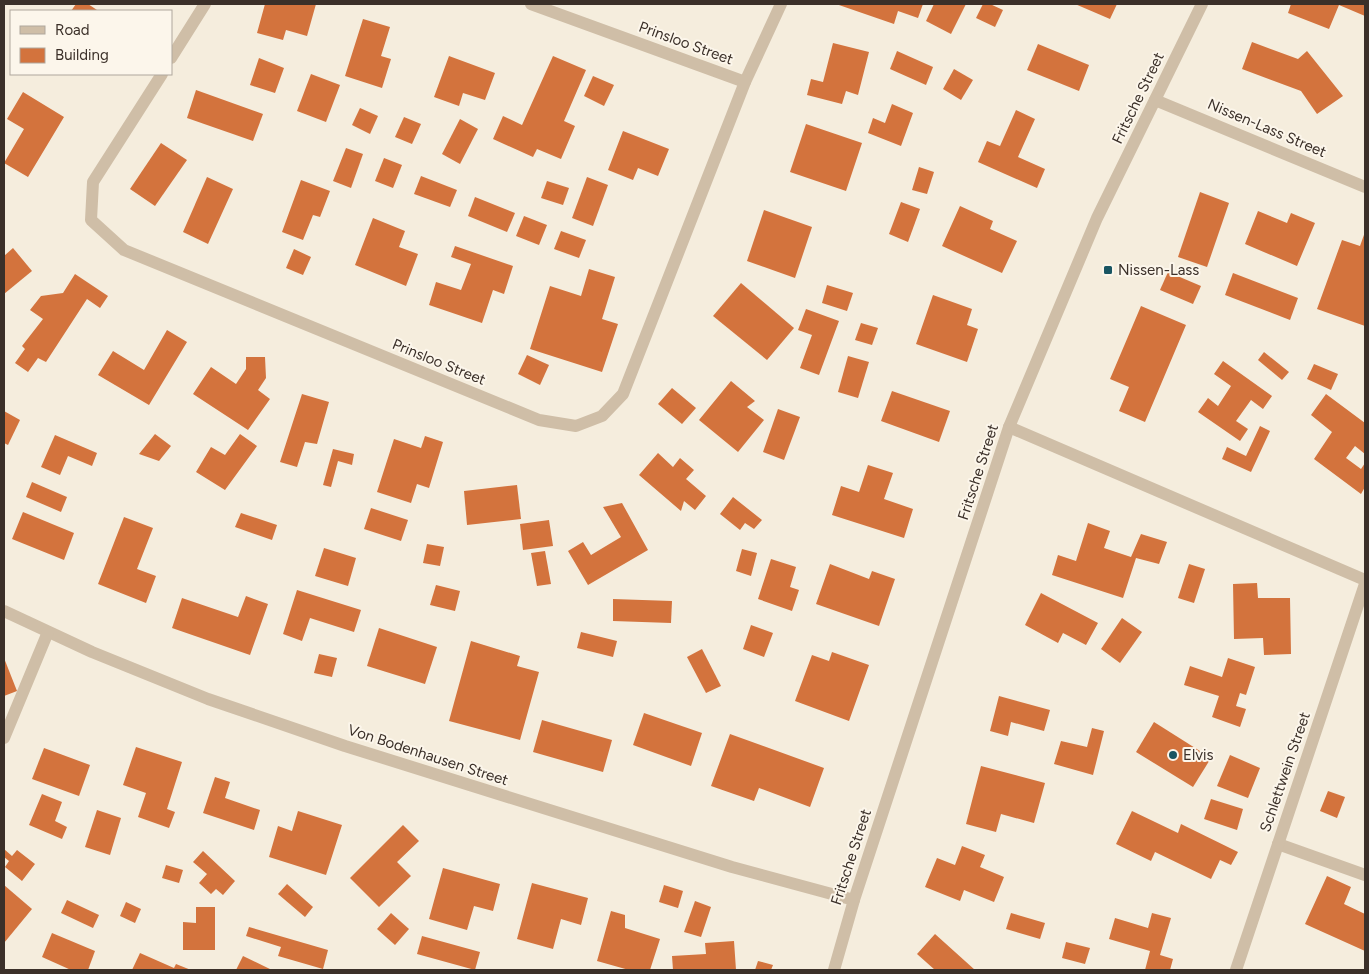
<svg xmlns="http://www.w3.org/2000/svg" width="1369" height="974" font-family="Figtree,sans-serif">
	<rect width="100%" height="100%" fill="#f5eddd"/>
	<g fill="#d3733d">
		<polygon points="76,4 88,4 97,10 97,11 71,11"/>
		<polygon points="265,4 316,4 307,36 286,30 283,40 257,33"/>
		<polygon points="836,4 923,4 918,18 898,11 894,24"/>
		<polygon points="934,4 966,4 951,34 926,21"/>
		<polygon points="983,4 990,4 1003,10 995,27 976,18"/>
		<polygon points="1075,4 1117,4 1110,19"/>
		<polygon points="1291,4 1365,4 1365,16 1339,5 1329,29 1288,13"/>
		<polygon points="363,19 390,27 381,56 391,59 382,88 345,76"/>
		<polygon points="1252,42 1298,59 1307,51 1343,96 1317,114 1301,91 1242,69"/>
		<polygon points="833,43 869,52 858,95 846,91 842,104 807,95 811,79 823,82"/>
		<polygon points="1038,44 1089,65 1079,91 1027,70"/>
		<polygon points="897,51 933,67 926,85 890,69"/>
		<polygon points="449,56 495,73 485,100 463,93 459,106 434,97"/>
		<polygon points="553,56 586,70 564,121 575,126 561,159 537,149 533,157 493,139 503,116 522,125"/>
		<polygon points="259,58 284,68 275,93 250,85"/>
		<polygon points="954,69 973,80 961,100 943,89"/>
		<polygon points="311,74 340,85 326,122 297,111"/>
		<polygon points="593,76 614,85 604,106 584,96"/>
		<polygon points="196,90 263,114 253,141 187,118"/>
		<polygon points="23,92 64,117 28,177 4,163 24,129 7,119"/>
		<polygon points="892,104 913,113 901,146 868,133 873,118 885,123"/>
		<polygon points="360,108 378,116 370,134 352,125"/>
		<polygon points="1016,110 1035,119 1018,157 1045,169 1037,188 978,162 987,141 1000,146"/>
		<polygon points="404,117 421,124 412,144 395,137"/>
		<polygon points="460,119 478,129 460,164 442,154"/>
		<polygon points="806,124 862,143 846,191 790,172"/>
		<polygon points="623,131 669,149 658,176 638,168 633,180 608,170"/>
		<polygon points="161,143 187,160 155,206 130,189"/>
		<polygon points="346,148 363,154 351,188 333,181"/>
		<polygon points="384,158 402,165 393,188 375,181"/>
		<polygon points="919,167 934,172 927,194 912,190"/>
		<polygon points="421,176 457,190 450,207 414,194"/>
		<polygon points="207,177 233,189 208,244 183,232"/>
		<polygon points="587,177 608,185 593,226 572,218"/>
		<polygon points="301,180 330,191 320,217 313,215 303,240 282,232"/>
		<polygon points="547,181 569,188 563,205 541,198"/>
		<polygon points="1200,192 1229,203 1207,267 1178,257"/>
		<polygon points="475,197 515,213 507,232 468,216"/>
		<polygon points="901,202 920,209 908,242 889,234"/>
		<polygon points="960,206 993,221 990,229 1017,241 1002,273 942,246"/>
		<polygon points="764,210 812,227 795,278 747,261"/>
		<polygon points="1258,211 1287,223 1291,213 1315,223 1297,266 1245,244"/>
		<polygon points="524,216 547,225 539,245 516,236"/>
		<polygon points="373,218 405,231 399,247 418,254 406,286 355,265"/>
		<polygon points="561,231 586,240 579,258 554,249"/>
		<polygon points="1365,232 1365,326 1317,309 1342,240 1360,246"/>
		<polygon points="455,246 513,266 504,294 493,290 482,323 429,305 436,282 461,290 471,264 451,257"/>
		<polygon points="13,248 32,271 4,294 4,256"/>
		<polygon points="294,249 311,257 303,275 286,268"/>
		<polygon points="589,269 615,277 602,319 618,324 602,372 530,349 550,286 581,296"/>
		<polygon points="1168,272 1201,286 1193,304 1160,290"/>
		<polygon points="1233,273 1298,298 1290,320 1225,295"/>
		<polygon points="75,274 108,296 100,308 87,299 46,362 38,358 28,372 15,363 25,349 22,346 43,319 30,310 41,296 63,293"/>
		<polygon points="741,283 794,328 767,360 713,316"/>
		<polygon points="827,285 853,293 847,311 822,303"/>
		<polygon points="933,295 972,309 967,325 978,329 967,362 916,344"/>
		<polygon points="1141,306 1186,325 1145,422 1119,411 1129,387 1110,379"/>
		<polygon points="806,309 839,321 819,375 800,368 812,335 798,330"/>
		<polygon points="861,323 878,328 872,345 855,340"/>
		<polygon points="167,330 187,342 149,405 98,375 113,351 144,370"/>
		<polygon points="1264,352 1289,372 1282,380 1258,360"/>
		<polygon points="527,355 549,365 540,385 518,374"/>
		<polygon points="848,356 869,362 858,398 838,392"/>
		<polygon points="246,357 265,357 266,378 258,390 270,399 248,430 193,394 211,367 236,384 246,369"/>
		<polygon points="1223,361 1272,396 1263,409 1251,400 1236,421 1248,429 1240,441 1198,412 1208,398 1218,406 1231,386 1214,374"/>
		<polygon points="1314,364 1338,374 1331,390 1307,379"/>
		<polygon points="731,381 755,401 747,407 764,420 738,452 699,420"/>
		<polygon points="672,388 696,408 682,424 658,404"/>
		<polygon points="892,391 950,411 939,442 881,421"/>
		<polygon points="302,394 329,402 317,444 305,442 297,467 280,462"/>
		<polygon points="1326,394 1365,423 1365,454 1355,446 1346,458 1361,469 1365,463 1365,487 1361,494 1314,459 1332,432 1311,415"/>
		<polygon points="778,409 800,417 784,460 763,452"/>
		<polygon points="4,411 20,420 8,445 4,443"/>
		<polygon points="1260,426 1270,431 1251,472 1222,459 1227,447 1246,456"/>
		<polygon points="155,434 171,446 159,461 139,454"/>
		<polygon points="240,434 257,446 225,490 196,472 211,447 225,455"/>
		<polygon points="55,435 97,453 92,466 68,456 60,475 41,467"/>
		<polygon points="425,436 443,442 429,488 417,484 411,503 377,492 394,439 421,448"/>
		<polygon points="333,449 354,454 352,465 338,461 331,487 323,485"/>
		<polygon points="658,453 673,467 680,458 694,470 686,479 706,496 695,510 684,501 681,511 639,475"/>
		<polygon points="868,465 893,473 884,499 913,509 904,538 832,515 841,486 859,492"/>
		<polygon points="32,482 67,497 61,512 26,497"/>
		<polygon points="517,485 521,519 467,525 464,491"/>
		<polygon points="733,497 762,520 754,529 745,523 740,530 720,514"/>
		<polygon points="622,503 648,550 588,585 568,551 583,542 591,555 621,537 603,507"/>
		<polygon points="371,508 408,520 401,541 364,529"/>
		<polygon points="23,512 74,533 64,560 12,539"/>
		<polygon points="241,513 277,525 272,540 235,527"/>
		<polygon points="124,517 153,528 137,569 156,576 146,603 98,584"/>
		<polygon points="549,520 553,546 523,550 520,524"/>
		<polygon points="1088,523 1110,531 1104,548 1131,557 1141,534 1167,542 1159,564 1136,558 1123,598 1052,575 1058,555 1076,561"/>
		<polygon points="427,544 444,547 440,566 423,563"/>
		<polygon points="324,548 356,558 348,586 315,576"/>
		<polygon points="742,549 757,553 751,576 736,571"/>
		<polygon points="545,551 551,584 537,586 531,553"/>
		<polygon points="771,559 796,567 790,587 799,590 792,611 758,599"/>
		<polygon points="830,564 869,579 872,571 895,579 879,626 816,604"/>
		<polygon points="1189,564 1205,569 1194,603 1178,598"/>
		<polygon points="1257,583 1258,598 1290,598 1291,654 1264,655 1263,638 1234,639 1233,584"/>
		<polygon points="436,585 460,591 455,611 430,605"/>
		<polygon points="297,590 361,610 354,632 310,618 302,641 283,634"/>
		<polygon points="1041,593 1098,623 1086,645 1063,633 1058,643 1025,625"/>
		<polygon points="246,596 268,604 250,655 172,628 182,598 238,617"/>
		<polygon points="613,599 672,601 671,623 613,621"/>
		<polygon points="1122,618 1142,632 1120,663 1101,649"/>
		<polygon points="751,625 773,633 764,657 743,649"/>
		<polygon points="379,628 437,647 425,684 367,666"/>
		<polygon points="581,632 617,641 613,657 577,648"/>
		<polygon points="471,641 520,656 517,666 539,672 520,740 449,721"/>
		<polygon points="702,649 721,686 706,693 687,657"/>
		<polygon points="832,652 869,665 849,721 795,701 812,655 829,661"/>
		<polygon points="319,654 337,658 332,677 314,673"/>
		<polygon points="4,658 17,691 4,696"/>
		<polygon points="1228,658 1255,667 1246,695 1240,693 1236,706 1246,709 1240,727 1212,717 1219,696 1184,685 1190,666 1222,677"/>
		<polygon points="999,696 1050,710 1044,731 1011,722 1008,736 990,731"/>
		<polygon points="644,713 702,733 691,766 633,745"/>
		<polygon points="542,720 612,740 603,772 533,752"/>
		<polygon points="1154,722 1211,758 1193,787 1136,752"/>
		<polygon points="1092,728 1104,731 1093,775 1054,764 1061,741 1087,747"/>
		<polygon points="730,734 824,768 810,807 759,788 754,801 711,786"/>
		<polygon points="136,747 182,762 167,809 175,812 169,828 138,817 146,793 123,785"/>
		<polygon points="44,748 90,765 79,796 32,779"/>
		<polygon points="1230,755 1260,768 1248,798 1217,786"/>
		<polygon points="981,766 1045,783 1034,823 1001,814 996,832 966,824"/>
		<polygon points="215,777 230,782 225,798 260,810 254,830 203,813"/>
		<polygon points="1328,791 1345,797 1337,818 1320,811"/>
		<polygon points="42,794 62,802 55,821 67,827 62,839 29,825"/>
		<polygon points="1211,799 1243,809 1237,830 1204,819"/>
		<polygon points="97,810 121,818 110,855 85,847"/>
		<polygon points="298,811 342,825 326,875 269,857 278,826 292,831"/>
		<polygon points="1132,811 1178,833 1181,824 1238,852 1231,865 1220,860 1211,879 1155,852 1151,861 1116,844"/>
		<polygon points="403,825 419,841 397,862 411,876 379,907 350,878"/>
		<polygon points="962,846 985,855 980,867 1004,877 994,902 964,890 960,901 925,887 937,858 955,865"/>
		<polygon points="4,849 12,856 17,850 35,864 22,881 5,867 9,861 4,857"/>
		<polygon points="203,851 235,881 223,895 216,889 211,894 199,883 207,874 193,862"/>
		<polygon points="166,865 183,870 179,883 162,878"/>
		<polygon points="443,868 500,884 493,911 474,906 467,930 429,919"/>
		<polygon points="1327,876 1351,887 1344,904 1365,914 1365,951 1305,924"/>
		<polygon points="532,883 588,898 581,925 561,919 553,949 517,939"/>
		<polygon points="287,884 313,907 305,917 278,894"/>
		<polygon points="4,885 32,909 4,943"/>
		<polygon points="664,885 683,891 678,908 659,902"/>
		<polygon points="67,900 99,915 93,928 61,913"/>
		<polygon points="695,901 711,907 701,937 684,932"/>
		<polygon points="126,902 141,909 135,923 120,916"/>
		<polygon points="196,907 215,907 215,950 183,950 183,922 196,923"/>
		<polygon points="611,911 625,915 625,928 660,939 650,970 629,970 597,961"/>
		<polygon points="391,913 409,929 395,945 377,929"/>
		<polygon points="1011,913 1045,923 1040,939 1006,929"/>
		<polygon points="1152,913 1171,918 1160,955 1173,959 1170,970 1145,970 1150,951 1109,939 1115,918 1148,928"/>
		<polygon points="249,927 328,950 323,969 278,956 281,947 246,936"/>
		<polygon points="52,933 95,951 88,970 71,970 42,957"/>
		<polygon points="935,934 975,970 935,970 917,954"/>
		<polygon points="422,936 480,952 475,970 417,954"/>
		<polygon points="734,941 736,970 673,970 672,956 706,954 705,943"/>
		<polygon points="1066,942 1090,948 1085,964 1062,958"/>
		<polygon points="140,953 174,968 176,964 191,970 132,970"/>
		<polygon points="243,956 272,970 236,970"/>
		<polygon points="758,961 773,965 771,970 755,970"/>
	</g>
	<g fill="none" stroke-linecap="round" stroke-linejoin="round">
		<g stroke="#cfbea7" stroke-width="12">
			<polyline points="531,4 745,82"/>
			<polyline points="171,58 205,4"/>
			<polyline points="162,74 93,182 91,220 124,250 539,420 576,426 602,416 623,394 745,82 781,4"/>
			<polyline points="1155,100 1365,187"/>
			<polyline points="1009,427 1365,580"/>
			<polyline points="4,611 92,652 208,699 345,746 732,867 854,900"/>
			<polyline points="4,738 48,632"/>
			<polyline points="1278,844 1365,875"/>
			<polyline points="834,970 854,900 1009,427 1097,218 1202,4"/>
			<polyline points="1236,970 1365,584"/>
		</g>
	</g>
	<g fill="#195562" stroke="#fcf6eb" stroke-width="2">
		<rect x="1103" y="265" width="10" height="10" rx="2.5"/>
		<circle cx="1173" cy="755" r="5"/>
	</g>
	<g text-anchor="middle" dominant-baseline="central" stroke-width="4" stroke-linejoin="round" paint-order="stroke">
		<g font-size="15" fill="#3b3029" stroke="#fcf6eb">
			<text transform="translate(686 43) rotate(20)">Prinsloo Street</text>
			<text transform="translate(1138 98) rotate(-64)">Fritsche Street</text>
			<text transform="translate(1267 128) rotate(23)">Nissen-Lass Street</text>
			<text transform="translate(439 362) rotate(22)">Prinsloo Street</text>
			<text transform="translate(978 472) rotate(-72)">Fritsche Street</text>
			<text transform="translate(428 755) rotate(18)">Von Bodenhausen Street</text>
			<text transform="translate(1285 772) rotate(-71)">Schlettwein Street</text>
			<text transform="translate(851 857) rotate(-72)">Fritsche Street</text>
		</g>
		<g font-size="15" fill="#3b3029" stroke="#fcf6eb" text-anchor="start">
			<text x="1118" y="270">Nissen-Lass</text>
			<text x="1183" y="755">Elvis</text>
		</g>
	</g>
	<rect width="1369" height="974" fill="none" stroke="#3b3029" stroke-width="10"/>
	<rect x="10" y="10" width="162" height="65" fill="#fcf6eb" stroke="#afa79d"/>
	<rect x="20" y="26" width="25" height="8" fill="#cfbea7" stroke="#afa79d"/>
	<text x="55" y="35" font-size="15" fill="#3b3029">Road</text>
	<rect x="20" y="48" width="25" height="15" fill="#d3733d" stroke="#afa79d"/>
	<text x="55" y="60" font-size="15" fill="#3b3029">Building</text>
</svg>
